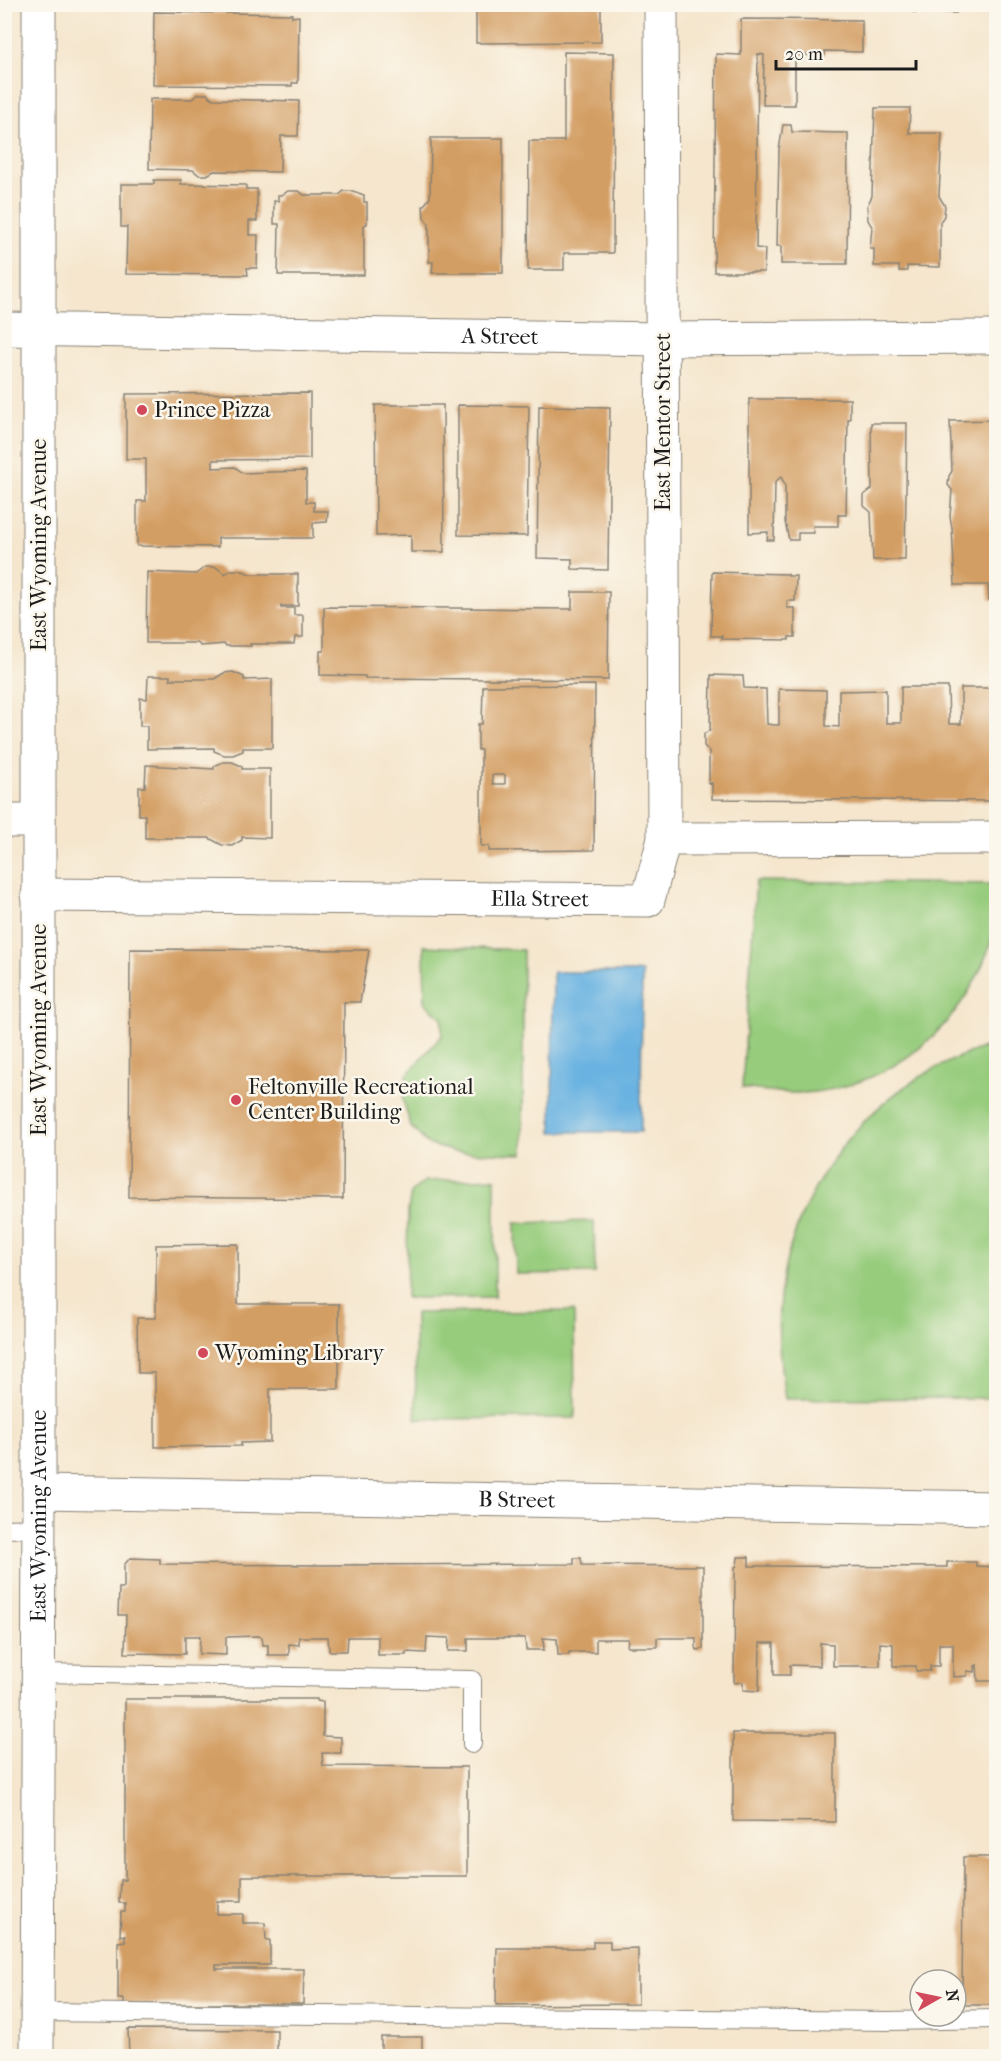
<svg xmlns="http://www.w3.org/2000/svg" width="1001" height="2061" font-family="'IM FELL French Canon',serif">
	<rect width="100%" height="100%" fill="#fbf7ec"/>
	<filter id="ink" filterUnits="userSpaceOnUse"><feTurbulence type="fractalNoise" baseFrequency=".0167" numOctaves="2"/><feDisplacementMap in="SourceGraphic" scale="12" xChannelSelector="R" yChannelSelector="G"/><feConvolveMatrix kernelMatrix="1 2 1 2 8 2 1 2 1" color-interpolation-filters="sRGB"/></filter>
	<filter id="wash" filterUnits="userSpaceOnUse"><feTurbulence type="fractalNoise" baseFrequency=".008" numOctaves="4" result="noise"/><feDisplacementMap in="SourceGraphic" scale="24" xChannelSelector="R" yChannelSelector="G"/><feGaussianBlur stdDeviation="1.35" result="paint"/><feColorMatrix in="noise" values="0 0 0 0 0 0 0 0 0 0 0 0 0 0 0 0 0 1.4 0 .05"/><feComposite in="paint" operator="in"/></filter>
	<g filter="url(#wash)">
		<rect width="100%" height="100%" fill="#f5e6cd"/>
		<g fill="#97cc7d" stroke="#5a744c" stroke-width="1.5">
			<path d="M756,881L996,884C997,896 998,909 996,921C979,1009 906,1082 815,1092C791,1095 766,1091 742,1088Z"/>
			<polygon points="424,946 523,950 523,1154 455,1152 428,1144 411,1127 403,1100 407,1075 442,1035 442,1018 425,1003"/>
			<path d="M996,1043V1398L785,1399C781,1369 777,1339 779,1309C785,1217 840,1127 918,1078C943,1063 969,1052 996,1043Z"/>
			<polygon points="495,1178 495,1297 406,1298 408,1211 411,1192 425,1181"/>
			<polygon points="594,1221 595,1273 516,1274 515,1223"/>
			<polygon points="574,1311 575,1418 416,1419 415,1313"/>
		</g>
		<polygon fill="#69b2e1" stroke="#42677e" stroke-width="1.5" points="553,972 642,972 641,1132 552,1132"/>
		<g id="blocks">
			<g fill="#d39e64" fill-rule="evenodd">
				<polygon points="468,4 601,4 601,42 476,43 476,8 468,8"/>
				<polygon points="912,4 957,4 956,13 912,12"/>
				<polygon points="154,12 292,14 292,17 299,16 298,83 292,83 292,86 153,85"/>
				<polygon points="741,19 862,20 862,52 825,51 825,55 795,55 795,105 763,105 764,55 758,54 756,248 765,249 764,272 714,272 716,54 741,55"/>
				<polygon points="564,52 614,53 613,253 564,253 564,270 528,270 529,141 564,141"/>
				<polygon points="198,94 207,94 213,99 299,101 298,136 281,136 280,172 214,171 207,175 199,175 193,170 149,169 150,99 192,99"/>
				<polygon points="875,108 910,108 909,133 942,133 939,196 945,206 944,216 940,222 940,267 907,266 907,271 899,271 899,266 874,266 874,249 870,249 872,227 868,220 867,206 872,196"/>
				<polygon points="783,125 791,125 792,132 848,133 847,264 781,264 781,246 777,246 779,150"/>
				<polygon points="431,138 503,138 503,273 432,273 433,262 429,262 429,224 424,218 423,206 430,198"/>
				<polygon points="154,180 181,180 181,184 246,185 246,189 257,189 257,221 249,221 249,235 258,235 257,268 247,268 248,275 126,274 127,227 121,227 121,184 154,184"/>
				<polygon points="288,191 299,191 304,195 339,195 344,191 353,191 364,195 364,202 367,202 367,224 364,225 364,275 278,275 279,224 274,224 274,201 278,201 278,195 282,195"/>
				<polygon points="310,393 310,459 213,460 213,468 235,467 243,473 306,471 306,502 314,502 314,511 328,511 327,522 313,523 313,538 218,538 218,547 137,546 137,501 146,501 146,459 126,459 126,394"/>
				<polygon points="749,399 850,399 850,419 848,419 846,515 838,515 838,526 813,526 814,533 798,533 798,540 789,540 785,522 785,485 781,477 775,482 774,540 767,540 768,532 749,533"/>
				<polygon points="375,405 443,405 444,552 411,552 411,535 376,536"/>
				<polygon points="458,405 529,406 527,536 458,535"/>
				<polygon points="539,406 610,407 608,570 572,569 572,559 537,558"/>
				<polygon points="996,420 996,600 989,600 988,585 955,585 952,528 950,517 952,490 948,485 949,476 952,471 950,421"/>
				<polygon points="871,423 907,423 905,560 873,560 871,512 864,506 864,495 872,489"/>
				<polygon points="205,567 216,567 225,574 231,570 240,570 250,574 298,574 298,606 281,606 281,608 294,608 294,615 303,615 303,637 295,637 294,644 250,644 251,646 226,646 225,644 201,646 197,643 146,643 147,572 196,574"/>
				<polygon points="712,572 788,574 788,576 796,576 795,601 787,601 787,608 795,608 795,637 789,637 789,640 722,639 722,636 711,636"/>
				<polygon points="572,592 609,592 608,680 365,678 365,676 320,675 320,651 324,651 324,607 572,609"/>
				<polygon points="233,672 244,677 244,680 272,679 272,748 243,748 243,751 233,755 224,755 214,751 214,748 147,749 147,726 140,726 140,698 147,699 148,676 170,676 170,679 214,679 224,673"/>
				<polygon points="711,675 743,676 744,688 766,689 767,724 774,725 779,725 779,689 826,690 826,726 839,727 839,691 886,690 886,723 901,723 901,687 948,687 949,724 961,724 961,688 996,688 996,801 712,799 712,783 709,784 709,751 704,746 704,734 710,730"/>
				<path d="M595,685L594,850L489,851V846H481V750H478V724H482L483,686ZM492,775H505V784H493Z"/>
				<polygon points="223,762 232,762 242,766 242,769 270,769 270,838 242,837 242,840 232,846 222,845 209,838 145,838 145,815 139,815 139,787 145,787 146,765 214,769 214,766"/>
				<polygon points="130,949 369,950 360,1002 344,1002 343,1199 129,1197"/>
				<polygon points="238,1244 238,1304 339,1304 339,1389 270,1389 270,1442 241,1443 241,1446 155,1447 155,1373 138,1373 137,1318 156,1318 156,1245"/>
				<polygon points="738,1557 749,1557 749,1566 947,1567 947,1562 976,1562 976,1566 996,1567 996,1666 995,1666 995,1681 978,1681 977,1665 975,1666 975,1672 967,1671 967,1676 953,1677 953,1644 939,1644 939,1666 930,1666 930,1671 916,1671 916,1666 893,1666 893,1644 880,1643 880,1666 833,1666 833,1644 820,1643 820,1666 790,1665 790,1675 774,1675 774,1643 760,1643 759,1691 743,1690 743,1682 734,1683 735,1567 737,1566"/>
				<polygon points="130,1558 160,1559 160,1564 315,1565 574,1564 574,1558 581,1558 582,1565 703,1566 703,1649 696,1650 696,1638 657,1638 657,1647 627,1647 628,1639 596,1639 596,1652 569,1652 569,1655 558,1655 557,1639 543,1638 544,1650 526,1650 525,1638 468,1638 468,1651 448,1651 449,1638 427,1637 426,1653 406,1652 406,1655 378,1655 378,1637 348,1637 347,1651 329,1651 328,1637 299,1637 299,1645 289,1644 289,1655 268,1655 268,1645 263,1645 262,1637 258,1636 226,1637 226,1655 199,1654 200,1636 185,1636 185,1654 125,1653 126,1615 118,1615 119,1588 124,1588 124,1565"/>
				<polygon points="125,1699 317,1699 317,1701 323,1702 323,1736 341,1737 341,1753 322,1753 323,1766 467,1767 467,1876 242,1876 242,1901 217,1901 217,1914 243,1914 243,1923 265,1923 266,1940 270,1940 270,1965 216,1965 216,1969 304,1969 303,2004 124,2004 124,1999 118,1999 118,1942 125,1941 125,1935 120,1936 121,1912 125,1912 125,1903 119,1903 120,1880 125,1880"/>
				<polygon points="733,1733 835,1733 835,1822 733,1821"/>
				<polygon points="963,1857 996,1857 996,2005 962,2005"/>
				<polygon points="593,1941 610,1941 610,1949 638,1948 638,2004 496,2005 497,1948 593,1948"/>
				<polygon points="128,2029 277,2030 277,2056 129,2056"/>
				<rect x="381" y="2037" width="41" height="19"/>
			</g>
		</g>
	</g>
	<g filter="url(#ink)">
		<use href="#blocks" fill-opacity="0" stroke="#888174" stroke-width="1.5"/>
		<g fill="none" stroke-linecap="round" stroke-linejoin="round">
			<g stroke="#888174" stroke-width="20">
				<g id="service">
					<polyline points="4,1529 39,1528"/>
					<polyline points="38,1673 472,1680 472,1744"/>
					<polyline points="37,2012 888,2021 996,2019"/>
				</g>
			</g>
			<g stroke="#888174" stroke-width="35">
				<g id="minor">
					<path id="s1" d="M4,329L663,339L996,337"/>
					<polyline points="4,821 39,821"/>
					<polyline points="664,839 996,838"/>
					<path id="s2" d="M38,895L648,900L664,839L661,4"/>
					<path id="s3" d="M39,1492L996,1508"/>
				</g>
			</g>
			<g stroke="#888174" stroke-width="35">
				<g id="tertiary">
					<path id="s4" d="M37,2056L39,1492V4"/>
				</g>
			</g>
			<use href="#service" stroke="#fff" stroke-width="18"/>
			<use href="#minor" stroke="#fff" stroke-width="33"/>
			<use href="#tertiary" stroke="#fff" stroke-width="33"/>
		</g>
	</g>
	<g fill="#d1495b" stroke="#fbf7ec" stroke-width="2">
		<circle cx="142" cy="410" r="6"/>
		<circle cx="236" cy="1100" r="6"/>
		<circle cx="203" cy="1353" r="6"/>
	</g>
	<g text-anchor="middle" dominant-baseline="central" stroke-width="5" stroke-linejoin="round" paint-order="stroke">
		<g font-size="22" fill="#1c1c1c" stroke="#fbf7ec">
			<text stroke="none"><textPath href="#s1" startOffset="496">A Street</textPath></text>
			<text transform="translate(663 422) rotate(-90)">East Mentor Street</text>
			<text transform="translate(39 545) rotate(-90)">East Wyoming Avenue</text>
			<text stroke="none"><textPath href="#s2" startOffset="502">Ella Street</textPath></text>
			<text transform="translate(39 1030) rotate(-90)">East Wyoming Avenue</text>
			<text stroke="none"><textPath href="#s3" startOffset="478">B Street</textPath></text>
			<text stroke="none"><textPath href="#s4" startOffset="540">East Wyoming Avenue</textPath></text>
		</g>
		<g font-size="22" fill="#1c1c1c" stroke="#fbf7ec" text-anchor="start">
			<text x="154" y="410">Prince Pizza</text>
			<text x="248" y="1087">Feltonville Recreational<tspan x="248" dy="25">Center Building</tspan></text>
			<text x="215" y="1353">Wyoming Library</text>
		</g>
	</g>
	<rect width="1001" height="2061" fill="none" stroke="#fbf7ec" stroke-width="24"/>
	<g transform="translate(938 1998) rotate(81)"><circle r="28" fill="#fbf7ec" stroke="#a29f99" stroke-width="1.5"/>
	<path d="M0-4.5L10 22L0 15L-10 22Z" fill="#d1495b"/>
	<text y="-9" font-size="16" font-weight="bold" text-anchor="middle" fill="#1c1c1c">N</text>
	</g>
	<path d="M776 60v9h140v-9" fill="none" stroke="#1c1c1c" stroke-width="3"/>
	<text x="785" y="60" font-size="18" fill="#1c1c1c" stroke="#fbf7ec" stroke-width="4.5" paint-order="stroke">20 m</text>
</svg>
